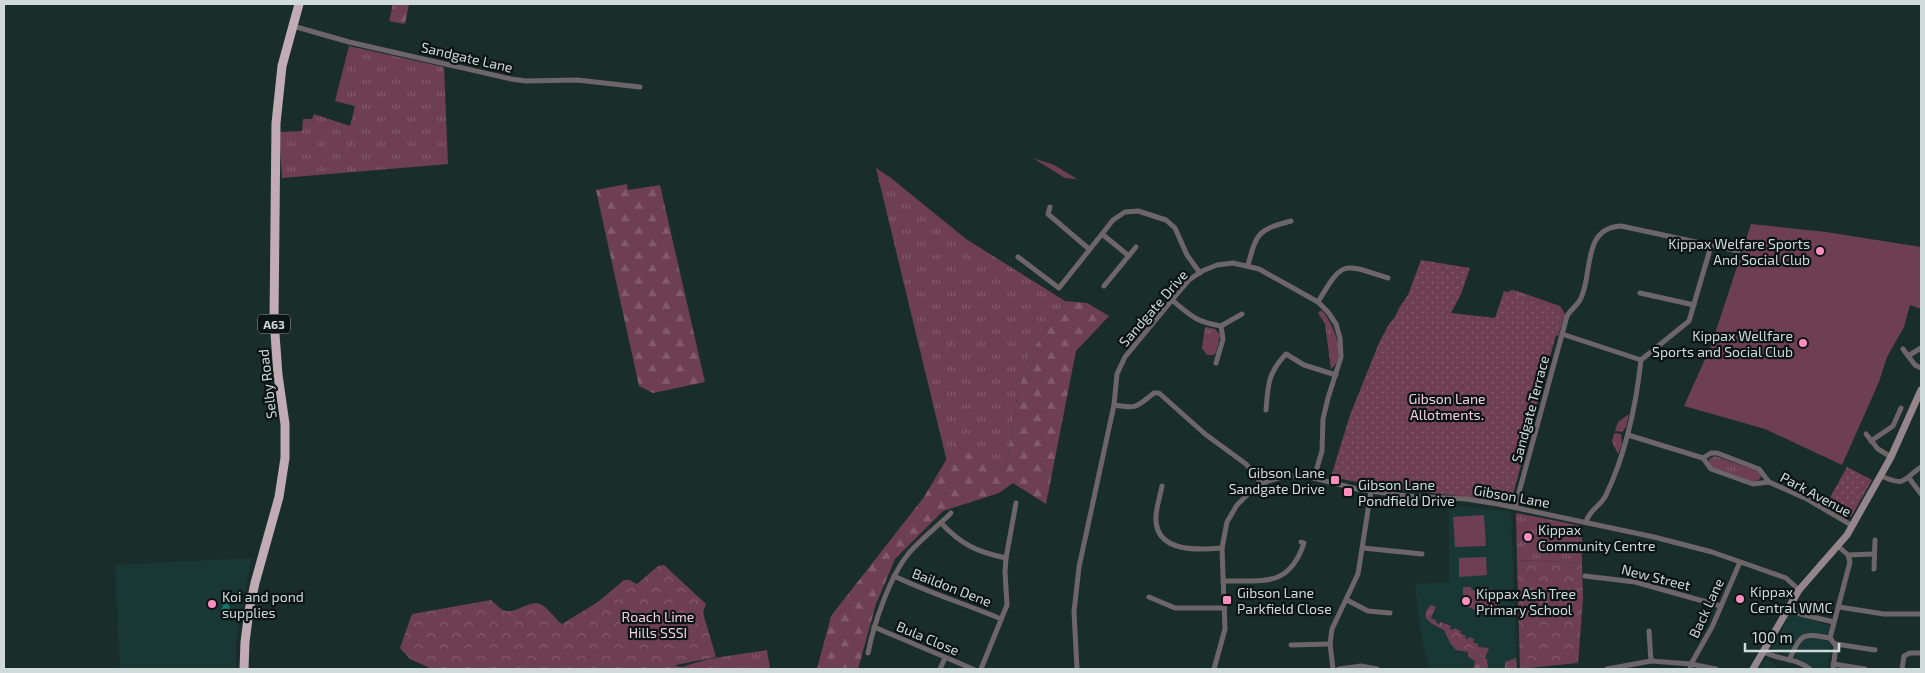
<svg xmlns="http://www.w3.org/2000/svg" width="1925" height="673" font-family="'Exo 2',sans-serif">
	<defs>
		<pattern id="grass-tufts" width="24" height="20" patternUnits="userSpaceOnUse" patternTransform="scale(1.25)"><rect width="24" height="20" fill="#6e3f53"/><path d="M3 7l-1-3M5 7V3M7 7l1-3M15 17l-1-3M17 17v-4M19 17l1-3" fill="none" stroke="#825a6b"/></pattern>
		<pattern id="forest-firs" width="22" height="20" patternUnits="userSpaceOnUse" patternTransform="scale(1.25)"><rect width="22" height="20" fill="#6e3f53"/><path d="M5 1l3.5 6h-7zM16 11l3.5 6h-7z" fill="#825a6b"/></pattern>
		<pattern id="park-crowns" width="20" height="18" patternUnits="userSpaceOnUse" patternTransform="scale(1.25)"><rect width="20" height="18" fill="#6e3f53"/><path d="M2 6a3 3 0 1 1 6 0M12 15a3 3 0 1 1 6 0" fill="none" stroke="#825a6b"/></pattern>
		<pattern id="garden-dots" width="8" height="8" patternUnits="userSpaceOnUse" patternTransform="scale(1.25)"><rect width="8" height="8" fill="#6e3f53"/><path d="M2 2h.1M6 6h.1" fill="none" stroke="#825a6b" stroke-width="1.8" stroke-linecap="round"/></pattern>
	</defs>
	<rect width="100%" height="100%" fill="#192e2b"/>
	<g fill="#193835">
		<polygon points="1449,506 1511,511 1517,669 1430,669 1422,642 1415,584 1449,582"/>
		<polygon points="252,558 242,603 236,641 236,669 120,669 115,565"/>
		<polygon points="1790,613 1831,626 1827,641 1831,644 1827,669 1816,669 1773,648"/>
		<polygon points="1765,659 1776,665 1776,669 1760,669"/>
	</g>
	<g fill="url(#grass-tufts)">
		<polygon points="349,46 444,67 448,164 282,178 279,132 302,131 303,119 312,119 314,114 350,126 355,106 335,101"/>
		<polygon points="1033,158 1054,165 1077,179 1065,178"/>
		<polygon points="876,168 891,178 966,239 1065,301 1031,352 1018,391 1005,473 956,446 947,462"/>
		<polygon points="1512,290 1517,291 1560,306 1565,314 1558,336 1555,335 1561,316 1507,292"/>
		<path d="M1322,310C1332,323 1349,356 1331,369L1325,324L1318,313Z"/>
		<polygon points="1205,327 1215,329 1220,335 1216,353 1213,355 1207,355 1202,348"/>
		<polygon points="1629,414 1626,427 1622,432 1615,431 1618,422"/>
		<polygon points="1614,433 1621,434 1622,444 1618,454 1612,442"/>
		<polygon points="1715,456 1758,471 1761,476 1760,479 1754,482 1712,467 1709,463 1709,459"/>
		<polygon points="1516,513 1582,526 1582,563 1517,560"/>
		<polygon points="767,650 770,669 496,669 627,656 682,667 708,659"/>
	</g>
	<g fill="url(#forest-firs)">
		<polygon points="393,4 409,4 405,24 389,21"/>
		<polygon points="627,184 628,190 660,185 705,382 653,393 639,386 596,190"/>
		<polygon points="1065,301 1087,303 1109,316 1076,351 1046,504 1013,483 999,493 943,511 895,559 876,604 858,669 817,669 831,616 924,497 955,445 1005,473 1018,391 1031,352"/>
		<polygon points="1468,652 1487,659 1488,669 1473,669 1475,661 1468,657"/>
		<polygon points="1516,658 1517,669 1505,669 1505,662"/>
	</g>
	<g fill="url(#park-crowns)">
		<polygon points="1517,560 1582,563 1583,599 1578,663 1520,669"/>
		<path d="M664,565L706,604L703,613L716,657L676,665L674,669H432L410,659L400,648L412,614L491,600C495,603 499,608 503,610C516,616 529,598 542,605C549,609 555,619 562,624L598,602L624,580H629L637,584L658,566Z"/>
		<polygon points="1463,587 1471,587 1471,589 1477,592 1481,587 1486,592 1489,589 1493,590 1494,595 1496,595 1497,611 1495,615 1476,607 1475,610 1468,607 1471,600 1463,595"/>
		<path d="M1431,605L1436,607L1431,618L1437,621L1436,623L1439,624L1440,622L1451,626L1450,629L1453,630L1454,628L1461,631L1460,633L1466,636L1465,638L1468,639L1469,637L1474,639L1473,642L1478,644V647L1489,648L1485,658L1468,652L1456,650L1450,643L1444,630C1433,624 1417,619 1431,605Z"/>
	</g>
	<g fill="url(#garden-dots)">
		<polygon points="1421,260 1470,268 1461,294 1451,313 1495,318 1504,291 1559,310 1561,316 1511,502 1387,488 1331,477 1350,415 1379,343 1389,324 1395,317 1399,308 1408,295"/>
		<polygon points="1847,467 1872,480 1851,517 1827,503"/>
	</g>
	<g fill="#6e3f53">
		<polygon points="1751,224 1826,232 1921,247 1921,309 1910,305 1904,327 1887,357 1879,382 1842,465 1765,429 1684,406 1711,346"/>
		<polygon points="1484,515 1486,546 1455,547 1453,517"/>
		<polygon points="1486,557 1487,575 1459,577 1459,558"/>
	</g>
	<polygon fill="#117770" points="224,602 228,603 231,611 227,617 223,617 221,611"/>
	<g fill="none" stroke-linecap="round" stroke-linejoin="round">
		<g stroke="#6d6568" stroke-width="5">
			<polyline points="293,26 349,42 511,79 526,81 577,80 640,87"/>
			<polyline points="1050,207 1048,214 1089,249"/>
			<polyline points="1102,234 1113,220 1125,212 1138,211 1166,220 1175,228 1187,255 1200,273"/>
			<polyline points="1018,257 1059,288 1102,234 1129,256"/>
			<path d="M1248,265C1257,232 1258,230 1291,221"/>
			<polyline points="1104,286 1136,247"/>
			<polyline points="1640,293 1694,305"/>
			<path d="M1172,300C1191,316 1196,322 1221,326L1242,314"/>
			<path d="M1318,302C1343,260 1342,263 1388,278"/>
			<polyline points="1562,334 1641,360"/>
			<polyline points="1903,349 1915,365 1921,368"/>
			<polyline points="1908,356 1921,348"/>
			<polyline points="1641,360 1689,321 1711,246"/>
			<polyline points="1216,363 1223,339 1221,326"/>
			<path d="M1114,405C1138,409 1136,407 1154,393H1159L1205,434L1246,464L1262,484"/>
			<path d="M1266,410C1268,384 1268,373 1286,354L1304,365L1336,375"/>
			<polyline points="1866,434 1878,449 1891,457"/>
			<polyline points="1628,435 1703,458 1711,469 1753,484 1769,482"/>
			<polyline points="1871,441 1893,426 1901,408"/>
			<polyline points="1703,458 1711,453 1717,453 1759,469 1769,482 1807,499 1853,526"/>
			<path d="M1881,476C1907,487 1902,480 1921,467"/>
			<polyline points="1909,478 1921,494"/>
			<path d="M1162,486C1160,497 1155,510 1156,521C1158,553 1200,550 1222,548"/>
			<path d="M1515,507L1567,316C1571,309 1578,305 1581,298C1593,273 1582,228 1621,226L1738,251"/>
			<path d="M1586,522C1589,510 1601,506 1606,495C1626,453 1636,406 1641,360"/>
			<path d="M941,523C962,545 977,552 1006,558"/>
			<polyline points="1363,548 1422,554"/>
			<polyline points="1848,555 1874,554"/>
			<polyline points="1874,569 1875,540"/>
			<path d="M894,576C929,593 966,604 1001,619"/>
			<polyline points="1585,576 1635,582 1721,606"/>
			<path d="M1223,581C1264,580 1289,588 1304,543L1301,542"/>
			<polyline points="1149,597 1175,608 1224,608"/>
			<polyline points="1347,600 1368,611 1390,613"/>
			<polyline points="1839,607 1884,614 1921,614"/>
			<polyline points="1788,608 1800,614 1834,622"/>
			<polyline points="874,627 973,669"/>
			<polyline points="1649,631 1651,661"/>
			<polyline points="1836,644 1875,650"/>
			<polyline points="1291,645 1330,644"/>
			<path d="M1764,652C1778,660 1797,658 1810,669"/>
			<path d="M868,653C874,623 890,576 909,553C922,538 937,527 951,513"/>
			<path d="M1789,660C1802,633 1801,633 1830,638"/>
			<polyline points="1833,664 1865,669"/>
			<polyline points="940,669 945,658"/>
			<polyline points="981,669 1007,605 1005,572 1006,558 1016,503"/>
			<polyline points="1077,669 1074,612 1079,567 1114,405 1117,374 1125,357 1172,300 1189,280 1202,271 1217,265 1233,263 1259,269 1318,302 1328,312 1336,324 1340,338 1341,357 1328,398 1323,419 1322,451 1314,478"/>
			<polyline points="1214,669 1225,629 1222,548 1227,522 1237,505 1251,491 1268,481 1287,476 1306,476 1357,489 1406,496 1466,499 1498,504 1654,537 1712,552 1786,578 1799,590"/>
			<polyline points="1333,669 1330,644 1332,629 1358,574 1371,491"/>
			<polyline points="1339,669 1361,666 1377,669"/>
			<polyline points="1607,669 1651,661 1691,664 1716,669"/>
			<polyline points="1690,669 1691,664 1712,627 1740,562"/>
			<polyline points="1833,669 1836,646 1830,638 1850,562 1848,555 1839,547"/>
			<polyline points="1902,669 1904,656 1910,653 1921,653"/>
		</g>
		<polyline stroke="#94868b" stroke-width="7" points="1753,669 1799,590 1847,535 1891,457 1921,390"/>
		<polyline stroke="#c0acb2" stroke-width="9" points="244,669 245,642 249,611 255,583 279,497 285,458 285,424 278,375 274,320 276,123 282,66 299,4"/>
	</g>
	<g fill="#fd8ebf" stroke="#0b1413" stroke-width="2">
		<circle cx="1820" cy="251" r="5"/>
		<circle cx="1803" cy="343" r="5"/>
		<rect x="1330" y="475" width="10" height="10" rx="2.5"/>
		<rect x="1343" y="487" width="10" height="10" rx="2.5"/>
		<circle cx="1528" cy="537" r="5"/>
		<circle cx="1740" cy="599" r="5"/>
		<rect x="1222" y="595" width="10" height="10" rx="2.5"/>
		<circle cx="1466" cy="601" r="5"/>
		<circle cx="212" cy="604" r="5"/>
	</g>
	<g text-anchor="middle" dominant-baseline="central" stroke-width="4.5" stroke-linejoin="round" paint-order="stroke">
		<rect fill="#0b1413" stroke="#949f9e" stroke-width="1" x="258" y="314.5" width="32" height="19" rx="4"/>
		<g font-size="12" font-weight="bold" fill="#cedbd9">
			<text x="274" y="324">A63</text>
		</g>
		<g font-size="14" fill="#cedbd9" stroke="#0b1413">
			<text transform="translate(467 57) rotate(13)">Sandgate Lane</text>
			<text transform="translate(1153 308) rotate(-49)">Sandgate Drive</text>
			<text transform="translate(267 384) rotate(-97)">Selby Road</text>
			<text transform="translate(1530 409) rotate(-75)">Sandgate Terrace</text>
			<text transform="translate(1816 494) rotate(28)">Park Avenue</text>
			<text transform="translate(1512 496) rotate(10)">Gibson Lane</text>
			<text transform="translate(1656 577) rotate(14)">New Street</text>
			<text transform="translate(952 587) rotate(21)">Baildon Dene</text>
			<text transform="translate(1706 608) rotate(-65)">Back Lane</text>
			<text transform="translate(928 638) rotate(23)">Bula Close</text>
		</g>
		<g font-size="14" fill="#cedbd9" stroke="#0b1413" text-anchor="start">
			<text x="1810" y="243" text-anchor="end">Kippax Welfare Sports<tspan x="1810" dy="16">And Social Club</tspan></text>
			<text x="1793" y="335" text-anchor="end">Kippax Wellfare<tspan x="1793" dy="16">Sports and Social Club</tspan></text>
			<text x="1325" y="472" text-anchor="end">Gibson Lane<tspan x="1325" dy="16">Sandgate Drive</tspan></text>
			<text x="1358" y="484">Gibson Lane<tspan x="1358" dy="16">Pondfield Drive</tspan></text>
			<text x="1538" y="529">Kippax<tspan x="1538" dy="16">Community Centre</tspan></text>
			<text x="1750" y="591">Kippax<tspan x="1750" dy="16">Central WMC</tspan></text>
			<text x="1237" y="592">Gibson Lane<tspan x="1237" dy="16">Parkfield Close</tspan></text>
			<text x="1476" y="593">Kippax Ash Tree<tspan x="1476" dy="16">Primary School</tspan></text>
			<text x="222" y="596">Koi and pond<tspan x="222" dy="16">supplies</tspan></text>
		</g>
		<g font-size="14" fill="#f3cddc" stroke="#0b1413">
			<text x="1447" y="398">Gibson Lane<tspan x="1447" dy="16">Allotments.</tspan></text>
			<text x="658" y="616">Roach Lime<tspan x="658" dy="16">Hills SSSI</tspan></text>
		</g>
	</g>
	<rect width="1925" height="673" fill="none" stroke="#cedbd9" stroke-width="10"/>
	<path d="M1745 643v8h94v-8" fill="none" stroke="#cedbd9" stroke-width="2.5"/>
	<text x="1752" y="643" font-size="15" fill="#cedbd9" stroke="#0b1413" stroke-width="4" paint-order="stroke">100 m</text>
</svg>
